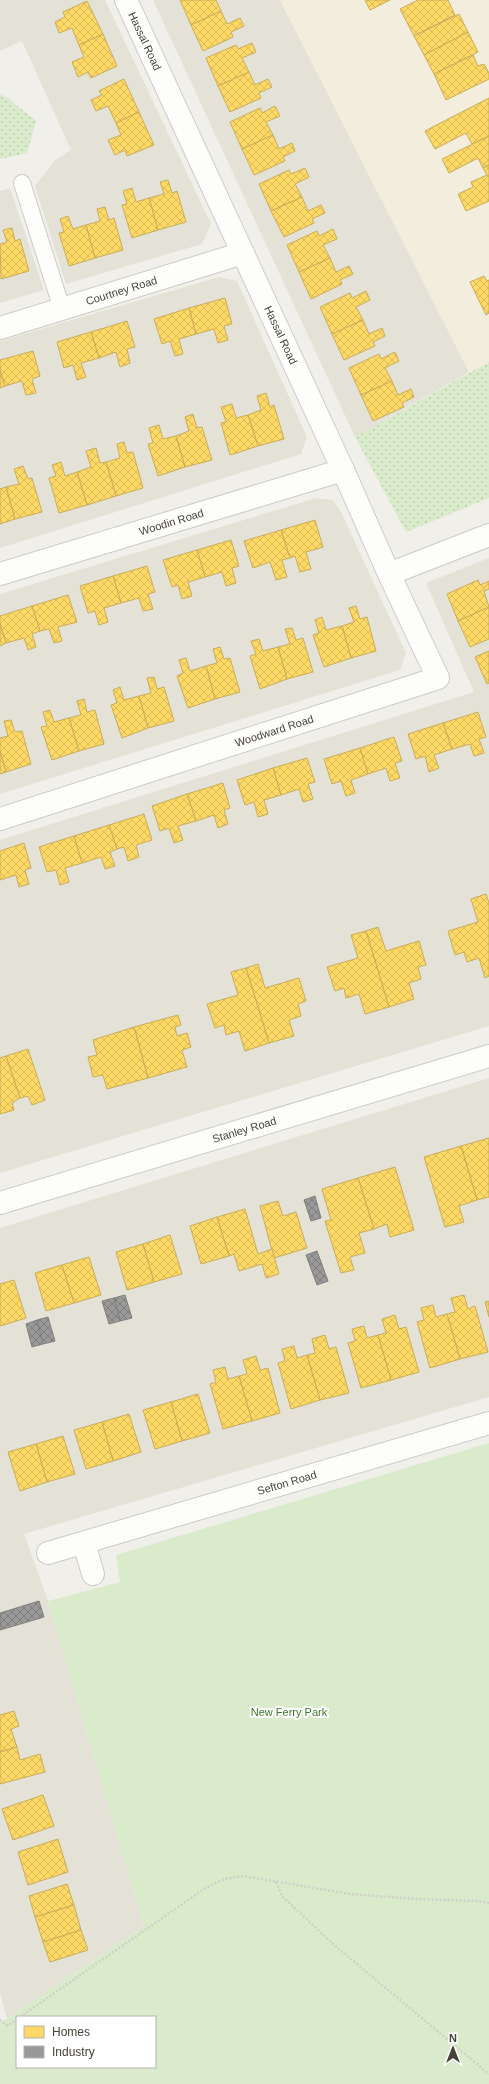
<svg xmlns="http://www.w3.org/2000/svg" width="489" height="2084" font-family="Helvetica,sans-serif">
	<defs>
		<pattern id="grass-dots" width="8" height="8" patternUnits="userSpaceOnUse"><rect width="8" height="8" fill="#d9ebca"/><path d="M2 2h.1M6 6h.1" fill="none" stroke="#bccbae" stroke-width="1.8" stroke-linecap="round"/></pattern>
		<pattern id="homes-cross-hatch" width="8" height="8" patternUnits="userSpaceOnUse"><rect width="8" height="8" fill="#ffd966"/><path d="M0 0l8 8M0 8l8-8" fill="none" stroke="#dcbb59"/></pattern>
		<pattern id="industry-cross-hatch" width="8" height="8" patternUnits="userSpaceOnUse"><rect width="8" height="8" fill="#999"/><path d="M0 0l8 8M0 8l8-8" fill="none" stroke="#7f7e7e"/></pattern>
	</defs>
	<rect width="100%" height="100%" fill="#f0efea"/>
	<g fill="#e4e2d7">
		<polygon points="0,0 105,0 211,224 202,244 66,284 35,186 55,160 71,150 22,41 0,51"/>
		<polygon points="153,0 280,0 469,372 355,437"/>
		<polygon points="10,188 44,290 0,303 0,191"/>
		<polygon points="219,277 237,281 307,437 301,454 0,548 0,341"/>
		<polygon points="316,498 332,500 340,510 406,653 400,670 0,794 0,594"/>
		<polygon points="489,558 489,1026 0,1173 0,840 474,692 426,583"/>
		<polygon points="489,1078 489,1397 24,1534 48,1601 144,1926 7,2019 0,1993 0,1228"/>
	</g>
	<polygon fill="#f3eddd" points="280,0 489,0 489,362 469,372"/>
	<g fill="url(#grass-dots)">
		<polygon points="0,94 8,98 36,121 27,153 0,159"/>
		<polygon points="489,362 489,498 406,532 355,437"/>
	</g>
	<path fill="#d9ebca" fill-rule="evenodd" d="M489,1443V2084H0V2023L144,1926L48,1601L120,1582L116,1555ZM17,2017H155V2067H17Z"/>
	<g fill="url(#homes-cross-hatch)" stroke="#c8ac58">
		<polygon points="180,0 216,0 221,11 191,25"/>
		<polygon points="365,0 390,0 370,10"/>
		<polygon points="418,0 448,0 455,15 414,36 400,9"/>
		<polygon points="87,1 103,34 79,45 72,28 59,33 55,22 65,17 63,12"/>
		<polygon points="221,11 227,24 240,18 244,26 231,32 233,37 203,51 191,25"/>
		<polygon points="459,14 468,32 424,55 414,36"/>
		<polygon points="468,32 478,52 434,74 424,55"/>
		<polygon points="103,34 117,66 91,78 88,72 78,77 72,62 84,57 79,45"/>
		<polygon points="252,43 256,52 242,58 249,72 218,86 206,58 236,45 238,49"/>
		<polygon points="473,55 478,66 484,64 489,73 489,79 446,100 434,74"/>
		<polygon points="249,72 255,85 268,79 272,87 259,93 261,98 230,112 218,86"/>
		<polygon points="124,79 139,112 116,123 108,106 96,111 91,100 102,95 99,91"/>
		<polygon points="489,98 489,136 472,144 466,133 435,149 425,131"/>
		<polygon points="275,106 280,116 266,122 273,135 242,149 230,122 260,108 262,113"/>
		<polygon points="139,112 154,145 127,156 125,150 115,155 108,140 121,135 116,123"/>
		<polygon points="273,135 279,149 292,143 295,151 283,157 285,161 254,175 242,149"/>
		<polygon points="489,136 489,165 483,168 478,158 449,173 442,159"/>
		<polygon points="489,165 489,201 466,211 458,194 473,187 471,182 487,175 483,168"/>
		<polygon points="305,168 309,177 295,184 302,197 271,211 259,184 289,170 291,174"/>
		<polygon points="168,180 172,193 177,191 186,222 158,230 149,198 164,194 160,182"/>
		<polygon points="132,188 136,202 149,198 158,230 132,238 122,205 127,204 123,191"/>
		<polygon points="302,197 308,211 321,205 325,213 312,219 314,223 284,237 271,211"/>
		<polygon points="105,207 109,220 114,218 123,250 95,258 86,225 100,221 97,209"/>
		<polygon points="68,216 73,229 86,225 95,258 69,266 59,233 64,232 60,219"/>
		<polygon points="12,228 15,241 20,239 29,271 1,279 0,244 7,242 3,230"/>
		<polygon points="333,229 337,239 323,245 330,258 299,272 287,245 317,231 319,236"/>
		<polygon points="330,258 336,272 349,266 353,274 340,280 342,284 311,299 299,272"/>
		<polygon points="484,276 487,281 489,280 489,313 486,315 470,282"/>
		<polygon points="366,291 370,300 356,307 363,320 332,334 320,307 350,293 352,298"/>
		<polygon points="225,298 232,324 224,326 228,340 218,343 214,329 196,334 189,308"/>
		<polygon points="189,308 196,334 179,339 183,354 175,356 170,341 162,344 154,319"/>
		<polygon points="363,320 369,334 382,328 385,336 373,342 375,346 344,360 332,334"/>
		<polygon points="127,321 135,347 127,349 130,363 120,367 116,352 99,358 91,332"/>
		<polygon points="91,332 99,358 81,363 86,377 77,380 73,365 64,368 57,342"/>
		<polygon points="33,351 40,376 32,379 36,393 26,395 22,381 5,386 0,370 0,360"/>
		<polygon points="395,352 399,361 385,368 392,381 361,395 349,368 379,354 381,359"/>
		<polygon points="0,370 5,386 0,388"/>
		<polygon points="392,381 398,395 411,389 414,397 402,403 404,407 373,421 361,395"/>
		<polygon points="266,393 270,407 274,405 284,439 258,446 248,415 261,410 257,396"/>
		<polygon points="232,404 236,418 248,415 258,446 230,455 221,423 226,422 221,407"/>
		<polygon points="193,414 197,428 202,427 212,460 185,467 176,436 189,431 185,417"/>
		<polygon points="159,425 163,439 176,436 185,467 158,476 148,444 153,443 149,428"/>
		<polygon points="124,442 127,453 133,452 143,488 116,496 106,462 120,458 117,444"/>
		<polygon points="96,448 100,463 106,462 116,496 87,505 77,472 91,467 86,451"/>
		<polygon points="61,462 65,476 77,472 87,505 59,513 49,478 56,476 52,465"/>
		<polygon points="23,466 28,479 32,478 42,512 15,519 6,487 19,484 14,469"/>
		<polygon points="6,487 15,519 0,524 0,489"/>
		<polygon points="315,520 323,547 306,552 311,569 300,572 295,556 290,558 281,530"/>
		<polygon points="281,530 290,558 282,560 287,577 276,580 270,562 253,568 244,541"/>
		<polygon points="231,540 239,566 232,568 236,583 226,586 222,572 205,577 197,550"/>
		<polygon points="197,550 205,577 188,582 192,596 182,599 178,585 172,587 163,560"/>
		<polygon points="147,566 155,592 148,594 153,609 143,611 139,598 121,603 113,576"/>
		<polygon points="113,576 121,603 104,608 108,622 99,625 95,611 88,613 80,586"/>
		<polygon points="478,580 480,585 489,581 489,589 484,591 489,607 458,621 447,594"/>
		<polygon points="68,595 77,622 58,627 62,641 54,643 49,629 40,631 32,606"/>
		<polygon points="32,606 40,631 32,634 36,647 28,650 24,638 6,643 0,624 0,616"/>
		<polygon points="356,606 360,619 367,617 376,651 351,658 342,626 354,622 349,608"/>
		<polygon points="489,607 489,639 470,647 458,621"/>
		<polygon points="322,617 326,630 342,626 351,658 324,667 313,635 319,633 315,620"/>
		<polygon points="0,624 6,643 0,646"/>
		<polygon points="292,628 296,640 303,638 313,672 287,679 278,647 290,644 285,629"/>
		<polygon points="259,639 263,651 278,647 287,679 260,689 250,656 256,654 251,641"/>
		<polygon points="220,647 224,659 230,658 240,692 215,699 206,666 217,663 213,649"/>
		<polygon points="489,651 489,683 487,684 475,657"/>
		<polygon points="186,658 190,671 206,666 215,699 188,708 177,676 183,673 179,660"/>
		<polygon points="154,677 157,689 164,687 174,721 148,728 139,696 151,693 147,678"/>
		<polygon points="120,687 124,700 139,696 148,728 122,738 111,705 117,703 113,690"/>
		<polygon points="84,699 87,712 95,710 104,744 79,751 69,718 81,715 77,701"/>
		<polygon points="50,710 54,722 69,718 79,751 52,760 41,727 47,726 43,712"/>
		<polygon points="478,712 486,737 479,739 484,753 474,756 470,744 452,749 443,723"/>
		<polygon points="11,720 15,732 22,731 31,764 6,772 0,751 0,738 8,736 4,721"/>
		<polygon points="443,723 452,749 434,755 439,768 429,772 425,756 416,759 408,734"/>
		<polygon points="394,737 402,761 395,763 400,778 390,781 386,768 368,774 360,748"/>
		<polygon points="360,748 368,774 351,780 355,793 346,796 341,781 332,784 324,759"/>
		<polygon points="0,751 6,772 0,774"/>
		<polygon points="307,758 315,782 308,784 313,799 303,802 299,789 281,795 273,768"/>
		<polygon points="273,768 281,795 264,800 268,814 258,817 254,802 245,805 237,780"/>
		<polygon points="223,783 230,808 224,810 228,824 218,828 214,815 196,821 187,794"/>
		<polygon points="187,794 196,821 178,826 183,840 174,843 169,828 160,831 152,806"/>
		<polygon points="144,814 152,840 136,845 139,857 128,861 124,847 117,849 109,825"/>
		<polygon points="109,825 117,849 110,852 115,866 105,869 101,857 82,863 74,836"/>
		<polygon points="74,836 82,863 65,868 69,882 60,885 56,870 47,872 39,847"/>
		<polygon points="24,843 31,868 25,870 29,884 19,887 16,875 0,880 0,851"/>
		<polygon points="486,894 489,903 489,976 485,978 479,958 467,962 464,952 455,955 448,931 478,922 471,899"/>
		<polygon points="378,927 386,951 419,941 426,965 418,967 421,979 409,983 414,999 389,1007 366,931"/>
		<polygon points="366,931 389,1007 365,1014 359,994 346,998 344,988 335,991 327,967 358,958 351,935"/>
		<polygon points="258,964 265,988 299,978 306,1001 298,1004 301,1016 289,1020 294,1036 269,1043 246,968"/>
		<polygon points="246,968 269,1043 245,1051 239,1031 226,1035 224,1025 215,1028 207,1004 238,995 231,972"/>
		<polygon points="178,1015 181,1025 175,1027 177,1036 187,1033 191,1047 182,1050 187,1067 148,1078 134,1027"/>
		<polygon points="134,1027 148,1078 107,1089 103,1075 93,1077 88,1057 97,1055 93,1040"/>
		<polygon points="28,1049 45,1100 32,1105 28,1096 20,1098 6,1056"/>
		<polygon points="6,1056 20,1098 12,1103 14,1110 0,1114 0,1058"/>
		<polygon points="489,1138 489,1197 477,1200 461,1146"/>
		<polygon points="461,1146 477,1200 459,1206 464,1222 445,1227 424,1157"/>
		<polygon points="395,1167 414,1230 390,1237 387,1224 374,1229 358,1178"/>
		<polygon points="358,1178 374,1229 359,1233 365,1253 350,1257 354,1270 341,1273 325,1221 331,1220 322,1189"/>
		<polygon points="278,1201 283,1216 296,1212 307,1248 274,1258 260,1206"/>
		<polygon points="245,1209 258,1254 272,1249 279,1274 266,1278 262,1264 239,1271 234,1254 229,1256 217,1217"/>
		<polygon points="217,1217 229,1256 201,1264 190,1226"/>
		<polygon points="170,1235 182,1274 154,1282 143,1244"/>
		<polygon points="143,1244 154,1282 127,1290 116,1252"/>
		<polygon points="89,1257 101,1295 74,1303 62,1265"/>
		<polygon points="62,1265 74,1303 46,1311 35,1273"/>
		<polygon points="14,1280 26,1318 0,1326 0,1284"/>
		<polygon points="464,1295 468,1309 475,1306 488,1352 460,1359 447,1314 455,1312 451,1298"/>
		<polygon points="489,1301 489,1317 485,1302"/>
		<polygon points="433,1305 436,1317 447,1314 460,1359 430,1368 417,1322 424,1320 421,1308"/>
		<polygon points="395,1315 399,1329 406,1327 419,1372 391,1380 378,1335 386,1333 382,1319"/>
		<polygon points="364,1326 367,1338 378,1335 391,1380 361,1388 348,1343 355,1341 352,1329"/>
		<polygon points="325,1335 329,1349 336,1347 349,1393 320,1400 307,1355 315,1353 312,1339"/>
		<polygon points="294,1346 297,1358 307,1355 320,1400 291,1409 278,1363 285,1361 282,1349"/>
		<polygon points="256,1356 260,1370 268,1368 280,1413 252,1421 239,1376 247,1374 243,1360"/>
		<polygon points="225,1367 228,1379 239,1376 252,1421 223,1429 210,1384 216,1382 213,1370"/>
		<polygon points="198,1394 210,1433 182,1441 171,1402"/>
		<polygon points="171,1402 182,1441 155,1449 143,1410"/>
		<polygon points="129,1414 141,1452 113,1461 102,1422"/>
		<polygon points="102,1422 113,1461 86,1469 74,1430"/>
		<polygon points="63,1436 75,1474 47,1482 36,1444"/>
		<polygon points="36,1444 47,1482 20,1491 8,1452"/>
		<polygon points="14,1711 19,1726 11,1729 17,1747 0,1752 0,1715"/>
		<polygon points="17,1747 20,1760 40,1754 45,1772 0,1784 0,1752"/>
		<polygon points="43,1795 54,1826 13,1840 2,1809"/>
		<polygon points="58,1839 68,1872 28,1885 18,1852"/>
		<polygon points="67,1884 74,1905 35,1917 29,1896"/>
		<polygon points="74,1905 81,1930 43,1942 35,1917"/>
		<polygon points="81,1930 88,1950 50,1962 43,1942"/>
	</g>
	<g fill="url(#industry-cross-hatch)" stroke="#807f7b">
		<polygon points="315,1196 321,1218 311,1221 304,1200"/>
		<polygon points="317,1251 328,1281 317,1285 306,1255"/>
		<polygon points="125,1295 132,1318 120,1321 114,1298"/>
		<polygon points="114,1298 120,1321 109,1324 102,1301"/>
		<polygon points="48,1317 55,1341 43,1344 37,1320"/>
		<polygon points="37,1320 43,1344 32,1347 26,1324"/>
		<polygon points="39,1601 44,1617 0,1630 0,1613"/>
	</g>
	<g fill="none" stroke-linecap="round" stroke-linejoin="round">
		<g stroke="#cccbc6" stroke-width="18">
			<polyline id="lane" points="22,183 62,309"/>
		</g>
		<g stroke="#cccbc6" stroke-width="24">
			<g id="street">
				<path id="s1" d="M0,328L243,253"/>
				<path id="s2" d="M0,574L343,470"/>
				<polyline points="389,574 489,535"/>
				<path id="s3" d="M0,819L438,678L389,574L343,470L126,0"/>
				<path id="s4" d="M0,1203L489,1056"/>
				<polyline points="84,1543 93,1574"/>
				<path id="s5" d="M48,1553L489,1423"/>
			</g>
		</g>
		<g stroke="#d1cfcb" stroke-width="2.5" stroke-dasharray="2 2" stroke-linecap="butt">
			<polyline points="276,1882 282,1896 334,1945 489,2074"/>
			<polyline points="20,2017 204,1889 224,1879 243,1876 350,1894 416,1899 476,1901 489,1903"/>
			<polyline points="0,2020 8,2026 17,2019"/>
		</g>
		<use href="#lane" stroke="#fdfdfc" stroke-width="16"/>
		<use href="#street" stroke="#fdfdfc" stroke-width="22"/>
	</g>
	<g text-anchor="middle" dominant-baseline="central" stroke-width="4" stroke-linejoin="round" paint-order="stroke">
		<g font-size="11" fill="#464236" stroke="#fff">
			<text transform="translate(145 41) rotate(65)">Hassal Road</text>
			<text stroke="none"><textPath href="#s1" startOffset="127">Courtney Road</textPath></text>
			<text transform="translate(281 335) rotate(65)">Hassal Road</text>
			<text stroke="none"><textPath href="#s2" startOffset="179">Woodin Road</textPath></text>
			<text stroke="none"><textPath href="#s3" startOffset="288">Woodward Road</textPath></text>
			<text stroke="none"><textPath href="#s4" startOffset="255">Stanley Road</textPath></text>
			<text stroke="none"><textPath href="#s5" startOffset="249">Sefton Road</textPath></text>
		</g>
		<g font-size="11" fill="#3c7729" stroke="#fff">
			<text x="289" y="1712">New Ferry Park</text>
		</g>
	</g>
	<rect x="16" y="2016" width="140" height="52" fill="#ffffff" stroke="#b5b3af"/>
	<rect x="24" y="2026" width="20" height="12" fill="#ffd966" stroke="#b5b3af"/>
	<text x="52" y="2036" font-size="12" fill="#464236">Homes</text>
	<rect x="24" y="2046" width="20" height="12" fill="#999999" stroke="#b5b3af"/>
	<text x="52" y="2056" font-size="12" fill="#464236">Industry</text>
	<g transform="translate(453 2048)" stroke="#ffffff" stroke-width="3" paint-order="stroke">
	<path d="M0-3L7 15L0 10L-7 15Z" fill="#464236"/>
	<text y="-6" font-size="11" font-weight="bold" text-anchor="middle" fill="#464236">N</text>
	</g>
</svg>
